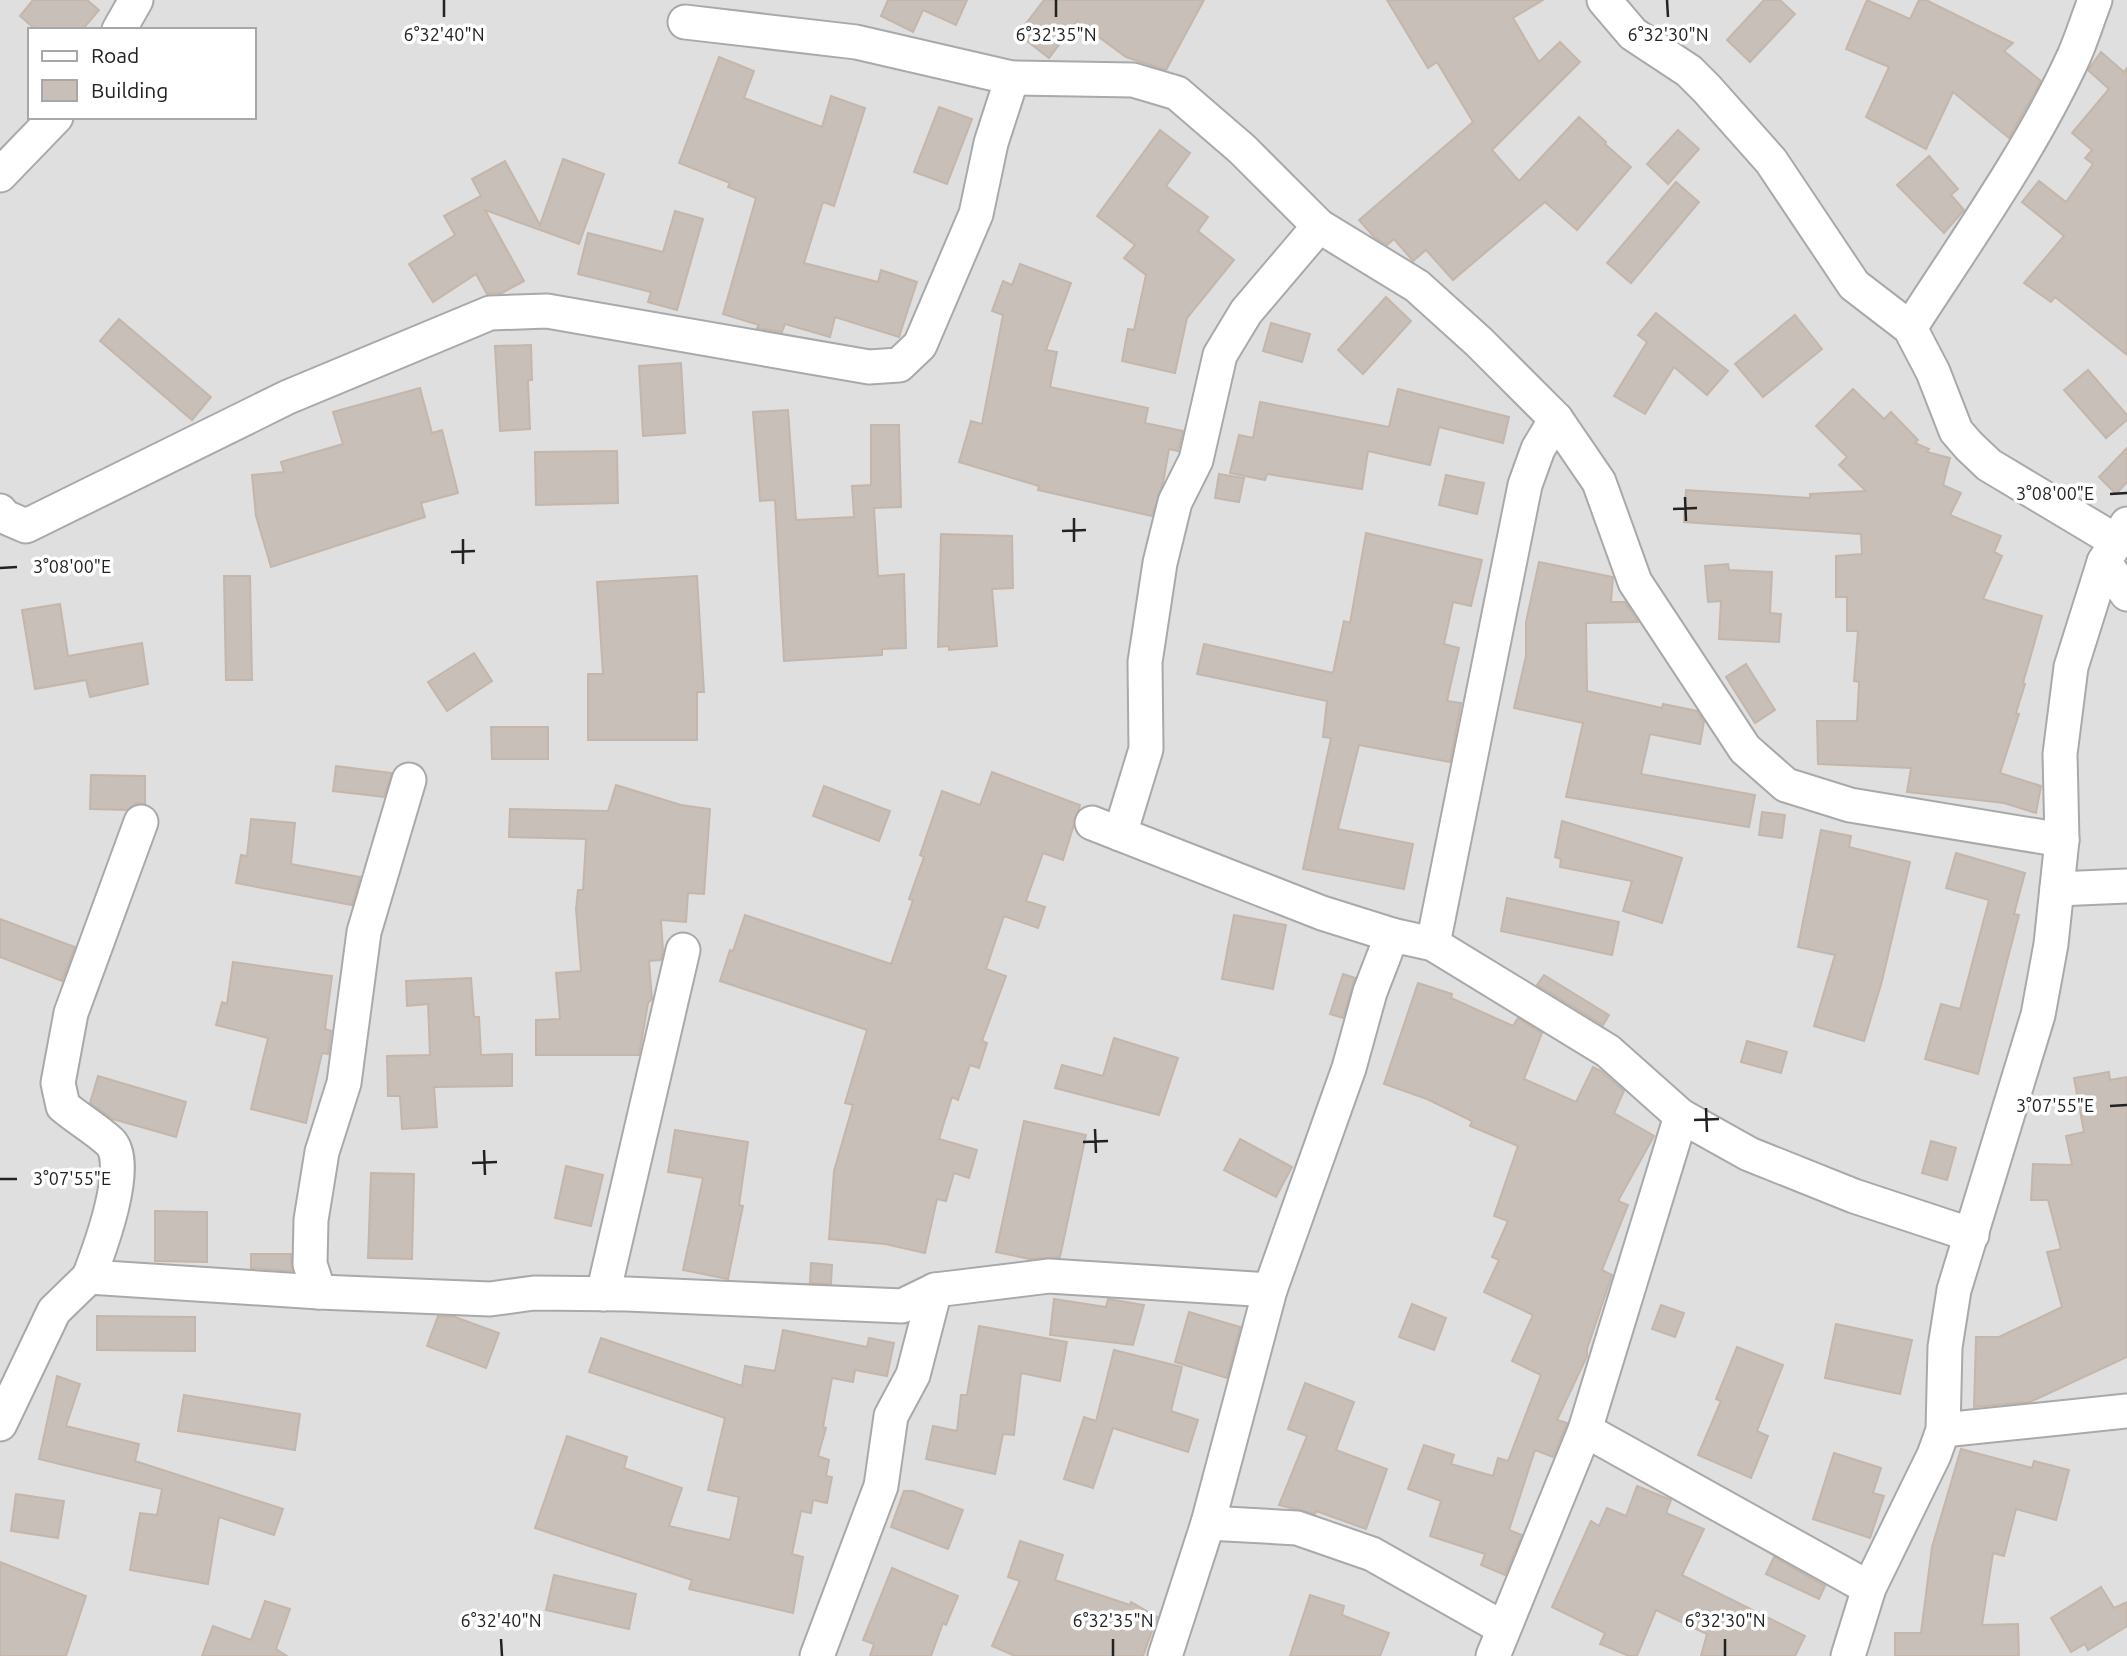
<svg xmlns="http://www.w3.org/2000/svg" width="2127" height="1656" font-family="Ubuntu,sans-serif">
	<rect width="100%" height="100%" fill="#f2efe9"/>
	<path fill="#e0dfdf" fill-rule="evenodd" d="M0,0H2127V1656H0ZM30,30H254V117H30Z"/>
	<g fill="#c7bfb8" stroke="#c4b6ab" stroke-width="2">
		<polygon points="33,0 87,0 99,10 82,30 36,30 20,16"/>
		<polygon points="888,0 967,0 956,25 923,10 913,32 881,16"/>
		<polygon points="1044,0 1204,0 1166,70 1126,57 1077,21 1049,58 1018,34"/>
		<polygon points="1387,0 1543,0 1513,18 1539,62 1560,42 1580,62 1492,150 1519,181 1579,117 1606,142 1605,144 1631,167 1577,230 1545,202 1453,280 1426,250 1413,261 1394,239 1387,245 1374,237 1359,220 1473,122 1437,62 1428,68"/>
		<polygon points="1764,0 1780,0 1795,14 1750,62 1727,40"/>
		<polygon points="1867,0 1910,19 1919,0 1926,0 2013,43 2004,51 2041,81 2009,138 1953,92 1926,149 1866,117 1889,67 1846,49"/>
		<polygon points="2101,52 2124,72 2127,68 2127,355 2055,297 2051,302 2024,283 2064,236 2022,202 2039,181 2066,202 2093,164 2085,158 2092,150 2072,133 2109,89 2088,70"/>
		<polygon points="719,57 754,71 744,98 822,127 831,96 865,108 834,206 823,202 804,263 878,282 881,270 917,282 899,337 835,317 830,337 785,324 782,332 757,328 759,325 723,314 756,198 728,187 730,183 679,163"/>
		<polygon points="939,107 972,119 947,184 914,172"/>
		<polygon points="1160,130 1190,153 1166,186 1208,217 1198,231 1234,260 1187,318 1175,373 1122,361 1128,329 1134,330 1146,275 1124,258 1135,245 1097,216"/>
		<polygon points="1678,130 1699,149 1668,184 1647,164"/>
		<polygon points="1929,156 1958,189 1951,195 1964,210 1944,233 1897,185"/>
		<polygon points="563,159 604,174 579,244 485,210 524,281 502,293 487,294 476,274 433,302 409,264 455,235 444,216 481,196 472,179 505,161 540,225"/>
		<polygon points="1676,182 1699,202 1631,283 1607,263"/>
		<polygon points="675,211 703,219 677,310 648,302 651,292 578,274 588,233 663,252"/>
		<polygon points="1020,264 1071,283 1046,350 1057,352 1050,387 1148,408 1145,423 1183,431 1178,451 1169,449 1163,483 1152,516 1038,490 1039,486 959,462 971,421 982,424 1003,315 992,311 1003,281 1012,285"/>
		<polygon points="1386,297 1411,321 1363,374 1338,350"/>
		<polygon points="1656,313 1728,371 1707,395 1674,367 1645,414 1614,396 1647,342 1638,335"/>
		<polygon points="1795,315 1822,349 1763,397 1735,364"/>
		<polygon points="119,319 211,397 192,420 100,341"/>
		<polygon points="1271,323 1310,334 1302,362 1263,351"/>
		<polygon points="531,345 532,380 528,380 530,429 500,431 495,346"/>
		<polygon points="681,363 685,433 643,436 639,366"/>
		<polygon points="2088,370 2127,415 2127,420 2106,438 2064,390"/>
		<polygon points="420,388 432,433 442,430 458,493 421,503 425,517 271,567 256,516 252,475 284,472 281,462 343,444 333,412"/>
		<polygon points="1398,389 1509,417 1503,443 1439,427 1430,465 1368,451 1362,489 1267,474 1265,480 1230,473 1239,435 1253,438 1260,402 1389,427"/>
		<polygon points="1853,389 1884,419 1891,412 1918,440 1915,443 1929,449 1927,452 1950,458 1943,485 1961,493 1950,515 2001,536 1994,552 2002,556 1983,599 2042,616 2023,683 2025,684 2016,713 2019,714 2000,773 2041,786 2036,813 2004,803 1907,792 1911,768 1818,764 1817,721 1857,721 1859,682 1854,681 1858,631 1847,631 1847,597 1836,597 1836,556 1862,554 1861,534 1684,522 1686,490 1810,498 1810,494 1866,491 1839,465 1847,457 1816,426"/>
		<polygon points="788,410 796,520 854,517 852,486 871,485 871,425 899,425 901,507 874,508 878,576 904,574 906,648 882,649 882,655 784,661 775,500 760,501 753,412"/>
		<polygon points="2127,448 2127,482 2116,494 2099,477"/>
		<polygon points="617,451 618,503 536,505 535,452"/>
		<polygon points="1219,474 1244,478 1239,502 1215,498"/>
		<polygon points="1446,475 1484,483 1477,514 1439,505"/>
		<polygon points="1366,533 1482,560 1471,606 1453,602 1444,644 1459,648 1447,701 1461,703 1450,762 1359,745 1338,829 1413,844 1404,889 1303,869 1331,738 1323,737 1327,701 1197,674 1204,644 1333,673 1344,621 1350,623"/>
		<polygon points="941,534 1012,536 1013,588 992,589 997,646 949,650 949,646 938,647"/>
		<polygon points="1539,562 1613,577 1611,602 1625,602 1638,622 1586,623 1587,691 1662,708 1663,704 1697,711 1704,722 1700,744 1650,734 1641,774 1755,795 1749,827 1566,797 1583,723 1514,708 1526,656 1526,622"/>
		<polygon points="1728,564 1729,570 1772,572 1770,613 1781,614 1779,642 1719,639 1721,601 1708,602 1705,566"/>
		<polygon points="224,576 250,576 252,680 226,680"/>
		<polygon points="697,576 704,692 697,692 697,740 588,740 588,674 603,674 597,582"/>
		<polygon points="60,604 68,656 142,643 148,684 90,697 86,680 35,689 22,610"/>
		<polygon points="474,653 492,681 447,711 428,682"/>
		<polygon points="1746,664 1775,710 1755,723 1726,677"/>
		<polygon points="491,727 548,727 548,759 492,759"/>
		<polygon points="336,766 392,773 384,797 333,791"/>
		<polygon points="992,772 1080,805 1063,860 1043,853 1026,901 1045,907 1038,928 1004,916 986,969 1006,976 982,1041 987,1043 979,1068 970,1065 958,1100 952,1097 939,1139 977,1150 969,1178 954,1173 946,1201 937,1199 925,1253 885,1244 829,1239 834,1171 853,1105 845,1103 867,1030 720,981 730,950 733,951 745,915 891,964 913,900 909,899 924,857 920,855 942,791 980,805"/>
		<polygon points="91,775 145,776 145,804 137,803 127,810 90,809"/>
		<polygon points="616,785 681,805 710,809 704,894 688,893 686,922 661,920 663,951 661,960 649,961 652,999 648,1003 639,1055 536,1055 536,1020 560,1019 556,973 581,971 576,909 578,890 583,890 586,839 509,837 510,809 608,811"/>
		<polygon points="824,786 890,811 879,841 813,816"/>
		<polygon points="1762,812 1785,815 1782,838 1759,835"/>
		<polygon points="251,819 295,823 291,864 360,877 352,905 236,883 241,855 247,856"/>
		<polygon points="1562,821 1682,858 1662,923 1623,911 1632,881 1560,867 1561,859 1555,857"/>
		<polygon points="1821,830 1851,836 1849,847 1910,862 1882,981 1864,1041 1814,1026 1835,955 1798,947"/>
		<polygon points="1956,853 2025,873 2014,914 2019,915 1978,1074 1925,1059 1941,1004 1960,1009 1989,900 1946,888"/>
		<polygon points="1507,898 1619,922 1612,955 1501,931"/>
		<polygon points="1234,915 1286,925 1273,989 1222,979"/>
		<polygon points="0,919 75,947 62,981 0,957"/>
		<polygon points="233,962 332,976 325,1029 331,1031 328,1054 322,1053 306,1123 251,1109 268,1038 216,1025 222,1002 227,1004"/>
		<polygon points="1343,974 1355,978 1343,1018 1330,1014"/>
		<polygon points="1544,975 1609,1015 1603,1025 1537,985"/>
		<polygon points="471,978 474,1017 479,1017 481,1055 512,1054 512,1086 434,1087 437,1127 402,1129 400,1096 388,1096 387,1056 430,1055 428,1004 407,1006 406,981"/>
		<polygon points="1418,983 1452,994 1451,998 1513,1026 1518,1018 1542,1033 1524,1079 1576,1102 1593,1067 1601,1071 1624,1091 1614,1113 1654,1136 1618,1201 1628,1205 1602,1270 1612,1275 1587,1349 1587,1356 1557,1420 1567,1423 1553,1457 1535,1450 1509,1530 1522,1535 1505,1575 1481,1565 1485,1554 1430,1536 1441,1501 1408,1489 1424,1445 1454,1455 1451,1464 1493,1476 1498,1458 1508,1461 1541,1375 1512,1361 1533,1315 1484,1292 1499,1260 1492,1257 1508,1221 1494,1216 1518,1146 1470,1126 1472,1121 1427,1099 1384,1084"/>
		<polygon points="1114,1038 1178,1058 1159,1115 1055,1088 1062,1065 1103,1076"/>
		<polygon points="1747,1041 1787,1052 1781,1073 1741,1062"/>
		<polygon points="2109,1072 2110,1080 2127,1077 2127,1357 2030,1402 1974,1407 1976,1337 1999,1337 2062,1307 2047,1252 2061,1249 2048,1200 2031,1200 2033,1164 2072,1165 2066,1136 2084,1132 2074,1078"/>
		<polygon points="98,1076 186,1102 176,1137 113,1119 90,1103"/>
		<polygon points="1024,1121 1086,1135 1060,1257 1030,1259 996,1252"/>
		<polygon points="675,1130 748,1142 739,1205 743,1206 728,1279 683,1270 703,1178 668,1172"/>
		<polygon points="1240,1139 1292,1167 1276,1197 1224,1170"/>
		<polygon points="1931,1141 1956,1148 1947,1180 1922,1173"/>
		<polygon points="566,1166 603,1175 591,1226 555,1218"/>
		<polygon points="371,1173 414,1174 412,1259 368,1258"/>
		<polygon points="155,1211 207,1212 207,1262 155,1261"/>
		<polygon points="251,1254 291,1254 292,1271 251,1268"/>
		<polygon points="811,1263 832,1265 831,1284 810,1283"/>
		<polygon points="1054,1299 1106,1307 1108,1299 1144,1305 1133,1345 1050,1335"/>
		<polygon points="1412,1304 1446,1318 1434,1350 1399,1337"/>
		<polygon points="1661,1305 1684,1313 1675,1337 1652,1329"/>
		<polygon points="1189,1312 1240,1327 1227,1378 1175,1362"/>
		<polygon points="97,1316 195,1317 195,1351 97,1350"/>
		<polygon points="438,1316 455,1317 499,1333 486,1368 427,1346"/>
		<polygon points="1836,1324 1912,1340 1900,1394 1825,1378"/>
		<polygon points="979,1326 1067,1342 1060,1381 1021,1373 1014,1435 1003,1434 995,1474 926,1459 933,1426 957,1431 961,1395 967,1395"/>
		<polygon points="783,1330 867,1347 869,1338 894,1343 887,1376 855,1370 853,1382 832,1378 823,1427 826,1428 818,1456 829,1460 826,1476 832,1477 827,1503 813,1500 811,1513 801,1511 792,1554 803,1557 793,1613 689,1589 692,1580 535,1528 567,1436 627,1457 624,1468 682,1488 669,1526 730,1540 739,1497 708,1490 725,1418 589,1372 601,1338 742,1386 745,1366 775,1371"/>
		<polygon points="1737,1347 1783,1365 1757,1431 1768,1436 1751,1478 1698,1455 1721,1401 1716,1399"/>
		<polygon points="1114,1350 1182,1367 1171,1411 1198,1420 1188,1452 1113,1428 1093,1488 1064,1479 1084,1417 1096,1421"/>
		<polygon points="57,1376 80,1384 66,1426 139,1444 135,1461 283,1509 274,1535 219,1517 208,1584 130,1570 140,1513 157,1515 162,1489 39,1459"/>
		<polygon points="1305,1383 1354,1402 1336,1450 1387,1469 1366,1529 1316,1511 1315,1514 1279,1505 1307,1436 1288,1429"/>
		<polygon points="184,1395 300,1414 295,1450 178,1431"/>
		<polygon points="1961,1449 2032,1468 2034,1461 2069,1470 2056,1520 2016,1509 2004,1556 1993,1553 1982,1625 2018,1624 2019,1656 1895,1656 1895,1633 1921,1633 1932,1547"/>
		<polygon points="1834,1453 1881,1468 1873,1493 1884,1496 1870,1538 1813,1519"/>
		<polygon points="1637,1486 1671,1500 1666,1513 1704,1529 1682,1575 1805,1636 1795,1656 1701,1656 1707,1634 1656,1610 1637,1656 1629,1656 1600,1644 1605,1633 1552,1607 1591,1521 1599,1526 1607,1508 1626,1516"/>
		<polygon points="904,1491 913,1491 963,1510 948,1549 891,1527"/>
		<polygon points="16,1494 64,1501 58,1538 11,1531"/>
		<polygon points="1020,1541 1063,1555 1055,1580 1130,1605 1131,1602 1157,1617 1143,1656 1015,1656 992,1646 1020,1581 1008,1577"/>
		<polygon points="1774,1557 1825,1586 1819,1599 1766,1574"/>
		<polygon points="0,1562 86,1596 66,1656 0,1656"/>
		<polygon points="892,1568 958,1596 946,1625 943,1623 931,1656 870,1656 874,1644 863,1640"/>
		<polygon points="554,1575 636,1594 629,1629 546,1610"/>
		<polygon points="2101,1587 2114,1608 2127,1602 2127,1626 2088,1650 2085,1644 2071,1652 2051,1618"/>
		<polygon points="1310,1595 1344,1606 1342,1615 1389,1633 1380,1656 1290,1656"/>
		<polygon points="265,1601 290,1609 276,1649 287,1656 202,1656 213,1626 251,1640"/>
	</g>
	<g fill="none" stroke-linecap="round" stroke-linejoin="round">
		<g stroke="#a9a9a9" stroke-width="37">
			<g id="minor">
				<polyline points="1604,0 1633,34 1689,71 1707,89 1771,161 1854,285 1910,328 1933,372 1956,431 1969,446 1989,465 2116,541"/>
				<polyline points="685,22 856,42 1012,78 1133,80 1177,93 1242,149 1319,226 1417,286 1479,342 1556,419 1599,482 1635,582 1745,749 1786,785 1850,805 2062,840"/>
				<polyline points="119,30 136,0"/>
				<polyline points="0,175 56,117"/>
				<path d="M1910,328C1966,241 2031,150 2074,56C2082,38 2088,18 2095,0"/>
				<polyline points="0,511 5,517 26,526 288,397 490,313 547,311 869,367 899,365 920,345 976,214 991,143 1012,78"/>
				<polyline points="2104,562 2127,594"/>
				<polyline points="1092,823 1322,913 1392,935"/>
				<polyline points="1120,834 1146,749 1145,662 1160,563 1175,502 1196,460 1220,355 1246,312 1319,226"/>
				<polyline points="2057,889 2127,886"/>
				<polyline points="1433,944 1525,485 1538,449 1556,419"/>
				<path d="M89,1277C99,1251 132,1164 110,1142C96,1129 77,1118 63,1106L58,1083L71,1013L141,822"/>
				<polyline points="319,1292 310,1264 311,1220 322,1152 344,1083 364,932 409,780"/>
				<polyline points="603,1294 683,950"/>
				<polyline points="0,1424 54,1311 89,1277 319,1292 490,1299 534,1293 627,1294 902,1306 935,1290 1049,1276 1270,1290 1349,1068 1370,992 1392,935 1433,944 1608,1051 1681,1116 1749,1154 1854,1196 1972,1235"/>
				<polyline points="1585,1430 1869,1588"/>
				<polyline points="1943,1430 2127,1411"/>
				<polyline points="1208,1523 1270,1290"/>
				<polyline points="817,1656 881,1486 891,1416 913,1375 935,1290"/>
				<polyline points="1165,1656 1208,1523 1297,1528 1372,1554 1503,1628"/>
				<polyline points="1493,1656 1585,1430 1681,1116"/>
				<polyline points="1848,1656 1869,1588 1934,1455 1943,1430 1945,1347 1954,1290 2038,1015 2051,944 2062,840 2060,754 2071,667 2104,562 2127,524"/>
			</g>
		</g>
		<use href="#minor" stroke="#fff" stroke-width="33"/>
	</g>
	<path fill="none" stroke="#222" stroke-width="2.5" d="M444,0V17M1056,0V17M1667,0L1668,17M2110,494L2127,493M1685,497L1686,521M1673,509L1697,508M1074,518V542M1062,531L1086,530M463,539V564M451,552L475,551M0,568L17,567M2110,1106L2127,1105M1706,1108L1707,1132M1694,1120L1719,1119M1095,1129L1096,1153M1083,1142L1108,1141M484,1150L485,1175M472,1163L497,1162M0,1179H17M501,1639L502,1656M1113,1639V1656M1725,1639V1656"/>
	<g font-size="18" text-anchor="middle" fill="#222" stroke="#fff" stroke-width="7" stroke-linejoin="round" paint-order="stroke">
		<text x="444" y="41">6°32'40"N</text>
		<text x="1056" y="41">6°32'35"N</text>
		<text x="1668" y="41">6°32'30"N</text>
		<text x="2055" y="500">3°08'00"E</text>
		<text x="72" y="573">3°08'00"E</text>
		<text x="2055" y="1112">3°07'55"E</text>
		<text x="72" y="1185">3°07'55"E</text>
		<text x="501" y="1627">6°32'40"N</text>
		<text x="1113" y="1627">6°32'35"N</text>
		<text x="1725" y="1627">6°32'30"N</text>
	</g>
	<rect x="28" y="28" width="228" height="91" fill="#ffffff" stroke="#a7a7a7" stroke-width="2"/>
	<rect x="42" y="51" width="35" height="10" fill="#ffffff" stroke="#a7a7a7" stroke-width="2"/>
	<text x="91" y="63" font-size="21" fill="#222222">Road</text>
	<rect x="42" y="80" width="35" height="21" fill="#c7bfb8" stroke="#a7a7a7" stroke-width="2"/>
	<text x="91" y="98" font-size="21" fill="#222222">Building</text>
</svg>
